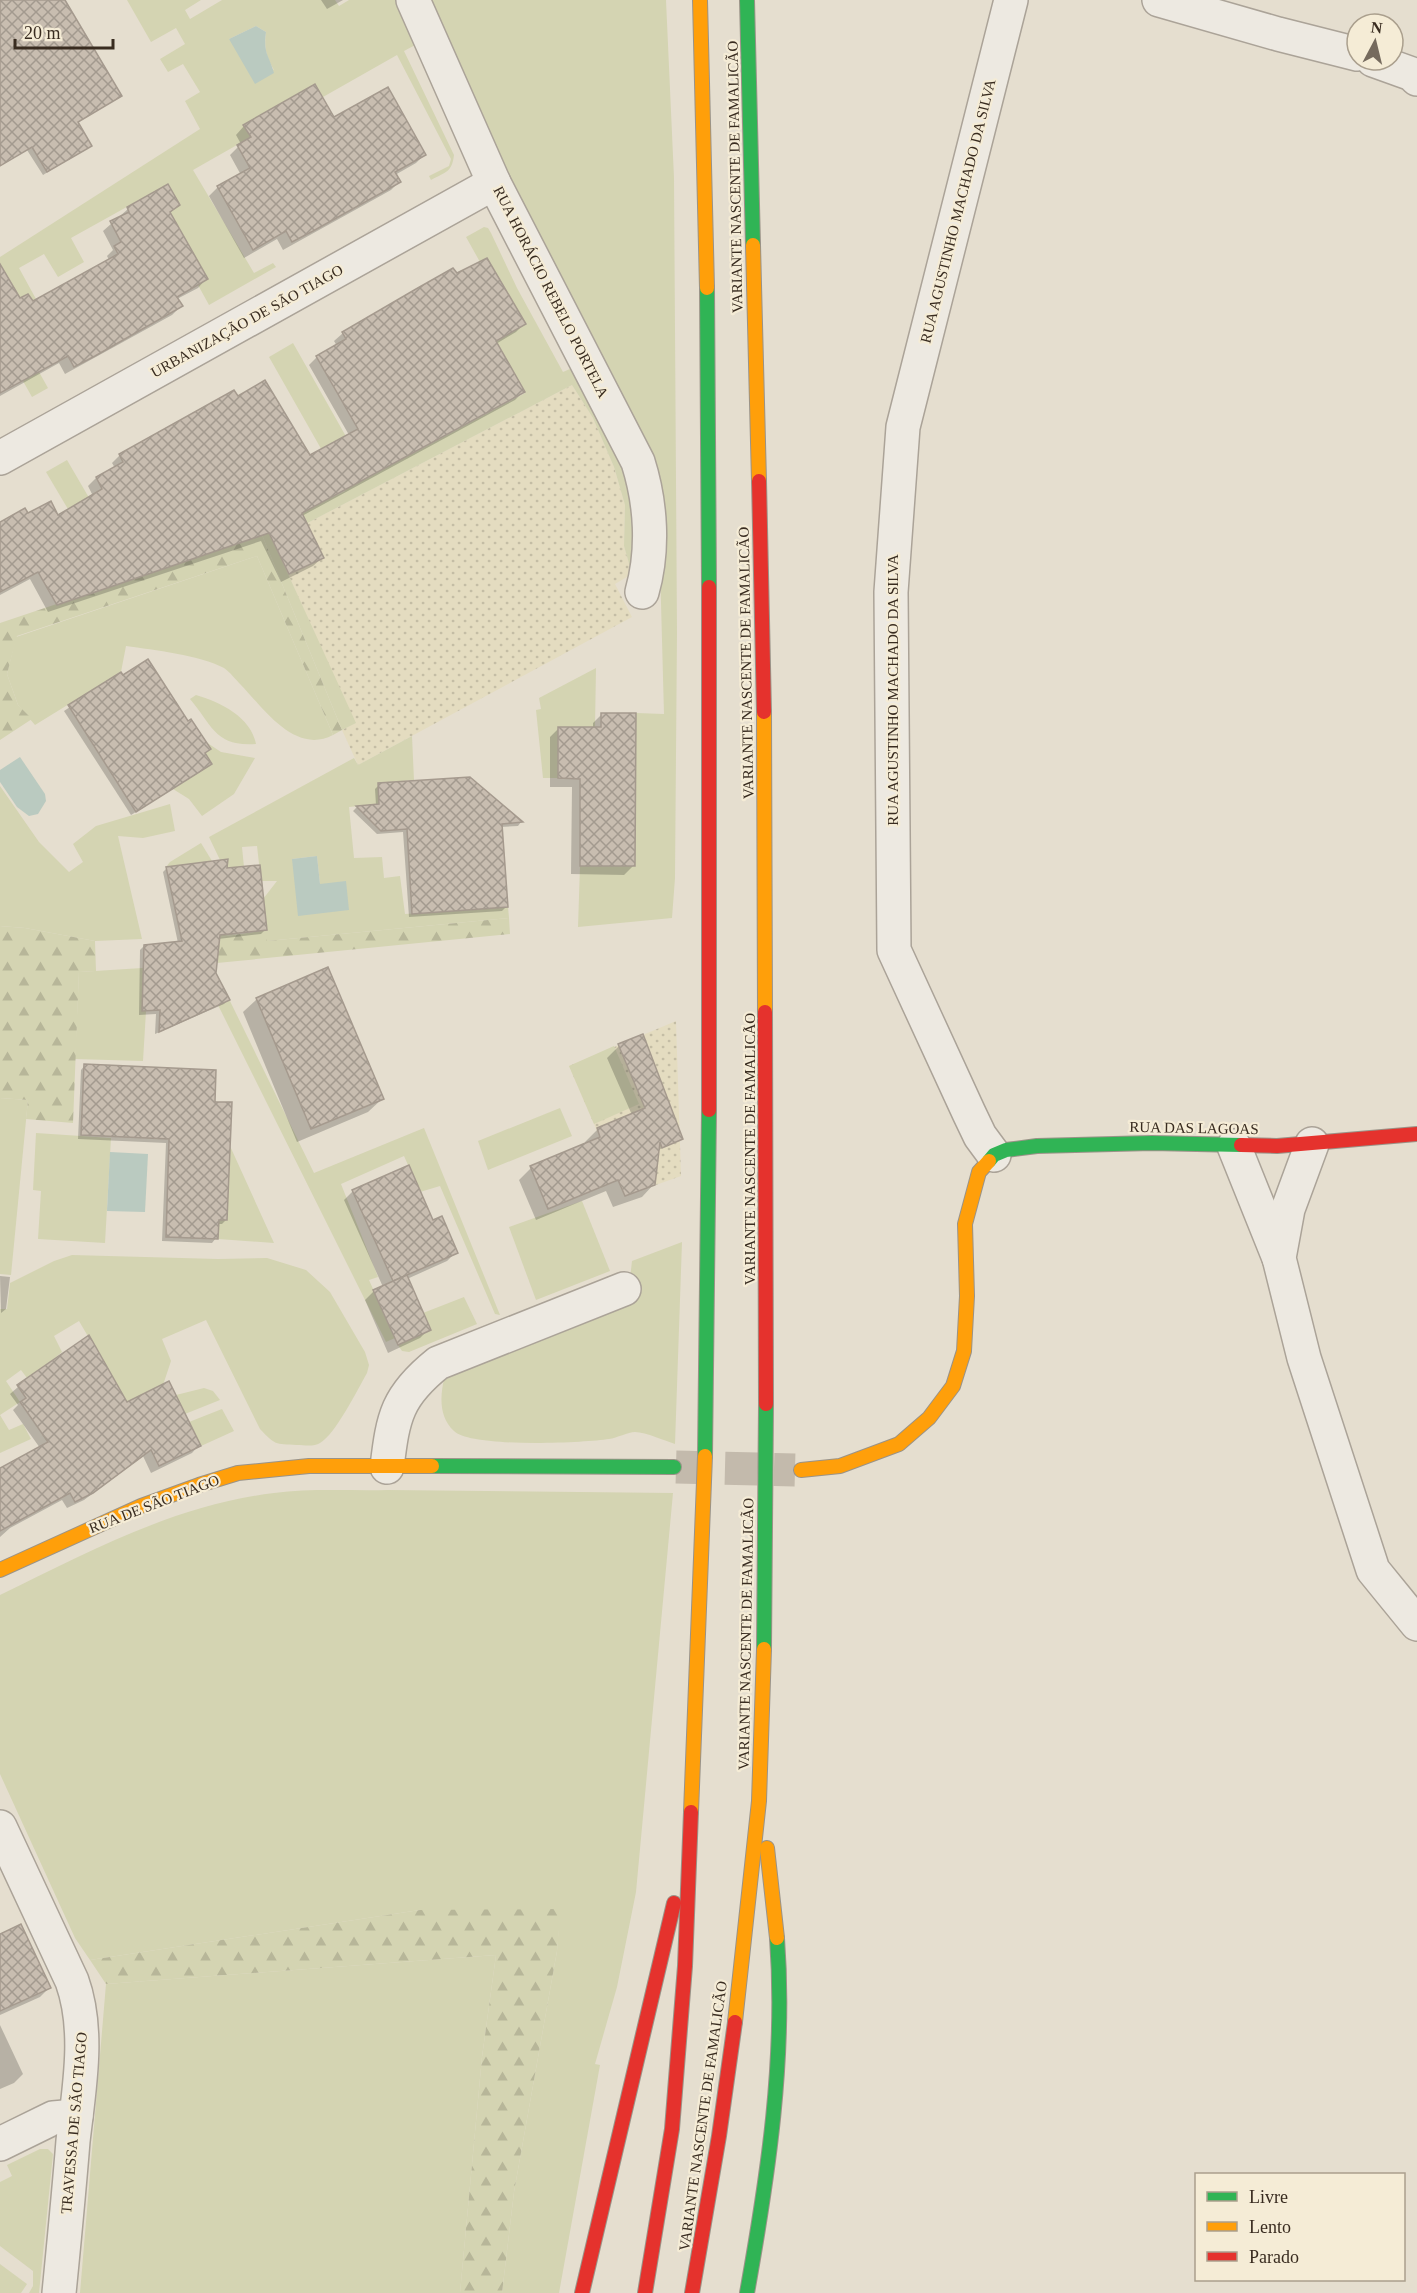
<svg xmlns="http://www.w3.org/2000/svg" width="1417" height="2293" font-family="'Times New Roman',serif">
	<defs>
		<pattern id="farmland-dots" width="8" height="8" patternUnits="userSpaceOnUse" patternTransform="scale(1.5)"><rect width="8" height="8" fill="#e4dcc0"/><path d="M2 2h.1M6 6h.1" fill="none" stroke="#c4bda5" stroke-width="1.8" stroke-linecap="round"/></pattern>
		<pattern id="forest-firs" width="22" height="20" patternUnits="userSpaceOnUse" patternTransform="scale(1.5)"><rect width="22" height="20" fill="#d4d4b2"/><path d="M5 1l3.5 6h-7zM16 11l3.5 6h-7z" fill="#b7b699"/></pattern>
		<pattern id="building-cross-hatch" width="8" height="8" patternUnits="userSpaceOnUse" patternTransform="scale(1.5)"><rect width="8" height="8" fill="#c8bdb0"/><path d="M0 0l8 8M0 8l8-8" fill="none" stroke="#a39a8f"/></pattern>
	</defs>
	<rect width="100%" height="100%" fill="#e5decf"/>
	<g fill="url(#farmland-dots)">
		<polygon points="572,385 593,418 614,467 625,505 624,546 632,574 615,584 632,617 358,765 342,730 355,723 273,541"/>
		<polygon points="676,1021 681,1176 625,1196 569,1066"/>
	</g>
	<g fill="#d4d4b2" fill-rule="evenodd">
		<path d="M127,0H201L185,10L190,19L222,0H335L339,6L349,0H401L419,43L404,51L454,155C452,172 446,172 431,180L429,176L449,166L451,159L397,55L323,97L315,85L244,125L251,137L193,170L254,273L273,263L276,267L209,305L198,285L208,279L170,212L180,205L168,184L71,238L84,262L58,277L44,254L19,268L36,299L33,301L28,294L0,310V257L200,129L185,101L200,92L183,64L168,72L160,59L185,44L176,28L151,42ZM256,26L266,32C264,48 266,56 274,70L229,39Z"/>
		<polygon points="419,0 666,0 674,178 677,632 675,878 672,918 578,927 580,866 635,866 636,713 664,714 658,491"/>
		<polygon points="484,227 488,228 491,233 517,288 563,372 579,365 637,491 632,574 624,546 625,505 614,467 593,418 572,385 273,541 356,723 342,730 262,535 307,511 279,464 309,461 331,498 345,491 269,357 293,343 369,477 389,466 366,424 402,436 412,454 525,393 496,342 526,324 487,258 480,262 466,237"/>
		<polygon points="0,312 35,374 39,372 48,388 32,397 19,374"/>
		<polygon points="67,460 130,568 113,585 46,472"/>
		<path d="M257,556L333,735C295,755 264,709 241,685C236,680 230,672 224,668C200,655 154,650 126,646L121,672L35,725L18,705L7,674L16,637Z"/>
		<polygon points="596,668 595,727 558,727 558,778 543,778 536,710 541,709 539,698"/>
		<path d="M196,695C220,702 251,717 256,744C215,747 213,726 190,699Z"/>
		<path d="M412,736L414,780L378,783L379,804L349,807L354,858L382,857L384,878L400,876L405,914L508,907L509,918L267,941L263,899L277,881H261L257,846L242,847L247,897L237,898L241,933L220,937L228,859L220,860L209,837L354,758L358,765ZM317,856L320,884L292,859Z"/>
		<polygon points="206,742 221,752 255,758 234,794 202,816 189,799 173,789 212,764 205,753 210,749"/>
		<polygon points="0,786 39,842 69,872 83,862 73,844 96,826 170,804 175,831 143,838 118,836 142,939 95,941 25,928 0,926"/>
		<polygon points="201,843 212,861 166,867 170,862"/>
		<polygon points="158,967 142,1011 146,1011 143,1061 75,1059 79,972"/>
		<polygon points="229,999 314,1173 424,1128 500,1315 495,1314 440,1186 420,1192 404,1156 341,1184 378,1277 369,1280 395,1338 386,1342 218,1005"/>
		<polygon points="614,1046 639,1104 594,1124 569,1066"/>
		<polygon points="0,1098 28,1100 11,1275 0,1274"/>
		<polygon points="560,1108 572,1136 488,1170 478,1141"/>
		<polygon points="36,1133 111,1138 105,1243 38,1239 41,1191 33,1190"/>
		<polygon points="230,1146 274,1243 218,1239 219,1220 227,1220"/>
		<polygon points="582,1201 610,1271 536,1300 509,1227"/>
		<path d="M682,1242L675,1444C665,1441 646,1432 635,1432C628,1432 617,1438 609,1439C583,1443 471,1448 454,1431C439,1417 440,1397 444,1379L463,1368L627,1305L632,1261Z"/>
		<path d="M72,1255L218,1259L267,1258L306,1270L330,1292L365,1352L369,1365L367,1373C358,1389 335,1435 320,1443C314,1447 304,1445 297,1445C275,1444 275,1445 260,1429L206,1320L162,1339L171,1361L162,1388L127,1403L79,1321L54,1336L62,1352L55,1358L90,1408L33,1386L21,1370L6,1381L20,1402L0,1415V1309H7L10,1283L54,1261Z"/>
		<polygon points="464,1297 477,1324 409,1352 402,1351 398,1345 431,1330 423,1313"/>
		<polygon points="204,1388 213,1391 220,1400 185,1414 176,1395"/>
		<polygon points="222,1409 234,1431 201,1446 189,1422"/>
		<polygon points="0,1415 9,1430 23,1424 31,1439 0,1453"/>
		<path d="M388,1490L673,1493L636,1892L617,1987L595,2064L600,2065L559,2293H502L514,2192L557,1951L560,1910H420L90,1960L75,1938L0,1774V1595C88,1552 175,1505 274,1493C311,1488 351,1491 388,1490Z"/>
		<polygon points="496,1955 482,2057 460,2293 80,2293 106,1984"/>
		<polygon points="40,2149 48,2149 53,2154 39,2293 29,2293 33,2286 33,2271 0,2246 0,2182 12,2176 7,2165"/>
		<polygon points="0,2264 27,2284 21,2293 0,2293"/>
	</g>
	<g fill="url(#forest-firs)">
		<polygon points="262,535 342,730 333,735 257,556 17,636 7,674 18,705 32,719 0,740 0,623"/>
		<polygon points="509,918 510,934 217,963 220,937 267,930 267,941"/>
		<polygon points="0,926 25,928 95,941 96,971 79,972 73,1123 26,1119 28,1100 0,1098"/>
		<polygon points="561,1909 557,1951 514,2192 502,2293 460,2293 482,2057 496,1955 106,1984 90,1960 420,1910"/>
	</g>
	<g fill="#bacac0">
		<path d="M256,26L266,32C263,54 269,55 274,73L255,84L229,39Z"/>
		<polygon points="20,757 45,794 46,801 38,814 29,816 17,807 0,782 0,770"/>
		<polygon points="317,856 320,884 346,881 349,910 298,916 292,859"/>
		<polygon points="110,1152 148,1154 145,1212 107,1211"/>
	</g>
	<g fill="#0003">
		<polygon points="0,0 63,0 120,96 76,123 90,146 43,175 27,150 0,166"/>
		<polygon points="321,0 343,0 327,9"/>
		<polygon points="334,119 424,155 416,163 395,175 399,182 391,190 283,250 277,239 244,258 209,196 218,187 241,175 230,155 241,144 236,135 244,126"/>
		<polygon points="167,186 178,205 169,214 206,279 198,288 177,299 181,306 172,315 65,374 59,363 0,396 0,267 19,301 32,303 109,260 107,256 113,250 103,231 128,209"/>
		<polygon points="524,324 516,332 496,344 523,392 515,400 302,516 322,558 313,566 281,582 261,541 48,612 30,579 0,595 0,524 28,515 57,517 93,496 88,486 96,478 115,468 112,463 120,455 237,398 309,457 349,435 309,365 317,357 337,346 334,341 343,333"/>
		<polygon points="120,674 204,754 206,768 131,815 64,711"/>
		<polygon points="602,714 633,866 624,875 571,874 572,787 550,787 550,737 559,728 593,728 593,723"/>
		<polygon points="469,778 521,822 518,826 500,827 506,907 502,911 409,917 403,832 377,834 353,811 356,808 376,805 375,789 379,785"/>
		<polygon points="167,868 265,930 261,934 218,939 214,973 228,1000 224,1004 155,1034 156,1014 139,1015 140,950 144,946 178,943 163,872"/>
		<polygon points="257,999 382,1099 368,1112 297,1142 243,1012"/>
		<polygon points="619,1046 664,1146 657,1152 654,1184 642,1197 613,1207 606,1191 536,1220 519,1180 531,1168 586,1144 585,1142 597,1130 632,1115 607,1058"/>
		<polygon points="85,1065 214,1103 226,1220 222,1224 217,1224 216,1238 212,1243 162,1241 166,1143 78,1139 81,1070"/>
		<polygon points="353,1191 432,1222 456,1252 447,1261 407,1279 429,1329 420,1338 388,1353 365,1300 374,1291 383,1287 344,1200"/>
		<polygon points="0,1276 10,1277 6,1309 1,1313"/>
		<polygon points="89,1337 127,1404 199,1445 192,1453 151,1473 143,1456 84,1500 67,1508 62,1500 10,1528 0,1537 0,1469 40,1448 13,1410 18,1405 10,1394 18,1387"/>
		<polygon points="0,1936 49,1988 40,1997 0,2015"/>
		<polygon points="0,2025 23,2074 14,2083 0,2089"/>
	</g>
	<g fill="url(#building-cross-hatch)" stroke="#a59a8e" stroke-width="1.5">
		<polygon points="0,0 65,0 122,96 78,122 92,146 47,172 32,147 0,166"/>
		<polygon points="315,84 334,117 388,87 426,155 395,172 401,182 313,231 292,242 286,231 253,250 217,186 250,168 237,145 251,137 243,125"/>
		<polygon points="168,184 180,205 170,212 208,279 177,297 183,306 95,356 74,367 68,356 0,393 0,264 20,298 28,294 33,301 118,254 114,246 121,242 110,221 129,212 127,207"/>
		<polygon points="487,258 526,324 496,341 525,392 302,513 324,558 289,574 269,533 57,605 38,572 0,592 0,522 25,508 28,513 51,501 58,515 102,489 96,477 123,462 119,454 234,390 238,396 265,380 310,455 358,429 316,356 346,339 342,332 416,289 453,268 457,273"/>
		<polygon points="148,659 188,721 191,719 211,749 205,753 212,764 136,812 68,705 121,672 123,675"/>
		<polygon points="601,713 636,713 635,866 580,866 580,779 558,778 558,727 601,727"/>
		<polygon points="470,777 523,822 502,824 508,907 412,914 407,829 381,831 356,806 379,804 378,783"/>
		<polygon points="228,859 227,868 260,865 267,930 220,935 216,973 230,1000 159,1032 160,1010 142,1011 144,945 182,941 166,867"/>
		<polygon points="328,967 384,1099 311,1129 256,998"/>
		<polygon points="643,1034 683,1139 662,1148 660,1142 655,1185 625,1196 618,1180 548,1209 530,1166 600,1137 597,1128 645,1108 618,1044"/>
		<polygon points="84,1064 216,1070 215,1102 232,1102 227,1220 219,1220 218,1239 166,1237 169,1139 81,1135"/>
		<polygon points="409,1165 433,1220 442,1216 458,1253 393,1281 352,1190"/>
		<polygon points="407,1275 431,1330 398,1345 373,1290"/>
		<polygon points="89,1335 127,1402 169,1381 201,1446 159,1466 151,1450 93,1493 75,1502 70,1493 0,1531 0,1468 48,1442 20,1402 26,1398 17,1385"/>
		<polygon points="21,1924 51,1988 0,2011 0,1934"/>
	</g>
	<g fill="none" stroke-linecap="round" stroke-linejoin="round">
		<polyline stroke="#c3baac" stroke-width="33" stroke-dasharray="33 16" stroke-linecap="butt" points="676,1467 795,1470"/>
		<g stroke="#aba398" stroke-width="36">
			<g id="street">
				<path d="M413,0L494,183L638,462C651,503 654,550 642,592"/>
				<polyline points="1159,0 1278,34 1357,54"/>
				<polyline points="1373,60 1412,74 1417,79"/>
				<polyline points="0,458 494,183"/>
				<polyline points="1312,1144 1288,1209 1279,1258 1304,1358 1373,1570 1417,1624"/>
				<polyline points="1234,1146 1279,1258"/>
				<polyline points="994,1155 980,1136 969,1113 894,950 891,592 903,427 1011,0"/>
				<path d="M387,1467C393,1416 397,1396 438,1363L624,1289"/>
				<path d="M0,1827L72,1981C90,2031 79,2089 73,2141C69,2192 64,2242 59,2293"/>
				<polyline points="0,2144 53,2118 76,2116"/>
			</g>
		</g>
		<g stroke="#9a9388" stroke-width="16">
			<g id="fast">
				<polyline points="747,0 753,245"/>
				<polyline points="707,288 709,587"/>
				<polyline points="989,1161 994,1155 1006,1150 1037,1146 1152,1143 1241,1145"/>
				<polyline points="705,1456 709,1110"/>
				<polyline points="432,1466 674,1467"/>
				<polyline points="764,1649 766,1404"/>
				<path d="M747,2293C768,2176 786,2057 777,1938"/>
			</g>
		</g>
		<g stroke="#9a9388" stroke-width="16">
			<g id="slow">
				<polyline points="700,0 707,288"/>
				<polyline points="753,245 759,481"/>
				<polyline points="764,712 765,1012"/>
				<polyline points="801,1470 840,1466 899,1444 929,1418 953,1386 964,1351 967,1296 965,1224 979,1172 989,1161"/>
				<polyline points="0,1570 141,1506 199,1485 238,1473 309,1466 432,1466"/>
				<polyline points="691,1812 705,1456"/>
				<polyline points="767,1848 777,1938"/>
				<polyline points="735,2022 759,1801 764,1649"/>
			</g>
		</g>
		<g stroke="#9a9388" stroke-width="16">
			<g id="jam">
				<polyline points="759,481 764,712"/>
				<polyline points="765,1012 766,1404"/>
				<polyline points="709,1110 709,587"/>
				<polyline points="1241,1145 1277,1146 1417,1134"/>
				<polyline points="582,2293 674,1903"/>
				<polyline points="645,2293 672,2129 685,1966 691,1812"/>
				<polyline points="692,2293 719,2136 735,2022"/>
			</g>
		</g>
		<use href="#street" stroke="#ede9e1" stroke-width="33"/>
		<use href="#fast" stroke="#30b455" stroke-width="14"/>
		<use href="#slow" stroke="#ff9f0a" stroke-width="14"/>
		<use href="#jam" stroke="#e5322d" stroke-width="14"/>
	</g>
	<g text-anchor="middle" dominant-baseline="central" stroke-width="4.5" stroke-linejoin="round" paint-order="stroke">
		<g font-size="15" fill="#392c20" stroke="#f5ecd6">
			<text transform="translate(735 177) rotate(-91)">VARIANTE NASCENTE DE FAMALICÃO</text>
			<text transform="translate(958 211) rotate(-76)">RUA AGUSTINHO MACHADO DA SILVA</text>
			<text transform="translate(551 292) rotate(63)">RUA HORÁCIO REBELO PORTELA</text>
			<text transform="translate(247 321) rotate(-29)">URBANIZAÇÃO DE SÃO TIAGO</text>
			<text transform="translate(746 663) rotate(-91)">VARIANTE NASCENTE DE FAMALICÃO</text>
			<text transform="translate(893 690) rotate(-90)">RUA AGUSTINHO MACHADO DA SILVA</text>
			<text transform="translate(1194 1128) rotate(1)">RUA DAS LAGOAS</text>
			<text transform="translate(750 1149) rotate(-90)">VARIANTE NASCENTE DE FAMALICÃO</text>
			<text transform="translate(154 1504) rotate(-21)">RUA DE SÃO TIAGO</text>
			<text transform="translate(746 1634) rotate(-89)">VARIANTE NASCENTE DE FAMALICÃO</text>
			<text transform="translate(703 2116) rotate(-82)">VARIANTE NASCENTE DE FAMALICÃO</text>
			<text transform="translate(74 2123) rotate(-85)">TRAVESSA DE SÃO TIAGO</text>
		</g>
	</g>
	<rect x="1195" y="2173" width="210" height="108" fill="#f5ecd6" stroke="#aa9f8d" stroke-width="1.5"/>
	<rect x="1207" y="2192" width="30" height="9" fill="#30b455" stroke="#aa9f8d" stroke-width="1.5"/>
	<text x="1249" y="2203" font-size="18" fill="#392c20">Livre</text>
	<rect x="1207" y="2222" width="30" height="9" fill="#ff9f0a" stroke="#aa9f8d" stroke-width="1.5"/>
	<text x="1249" y="2233" font-size="18" fill="#392c20">Lento</text>
	<rect x="1207" y="2252" width="30" height="9" fill="#e5322d" stroke="#aa9f8d" stroke-width="1.5"/>
	<text x="1249" y="2263" font-size="18" fill="#392c20">Parado</text>
	<g transform="translate(1375 42) rotate(7)"><circle r="28" fill="#f5ecd6" stroke="#aa9f8d" stroke-width="1.5"/>
	<path d="M0-4.5L10 22L0 15L-10 22Z" fill="#756a5d"/>
	<text y="-9" font-size="16" font-weight="bold" text-anchor="middle" fill="#392c20">N</text>
	</g>
	<path d="M15 39v9h98v-9" fill="none" stroke="#392c20" stroke-width="3"/>
	<text x="24" y="39" font-size="18" fill="#392c20" stroke="#f5ecd6" stroke-width="4.5" paint-order="stroke">20 m</text>
</svg>
